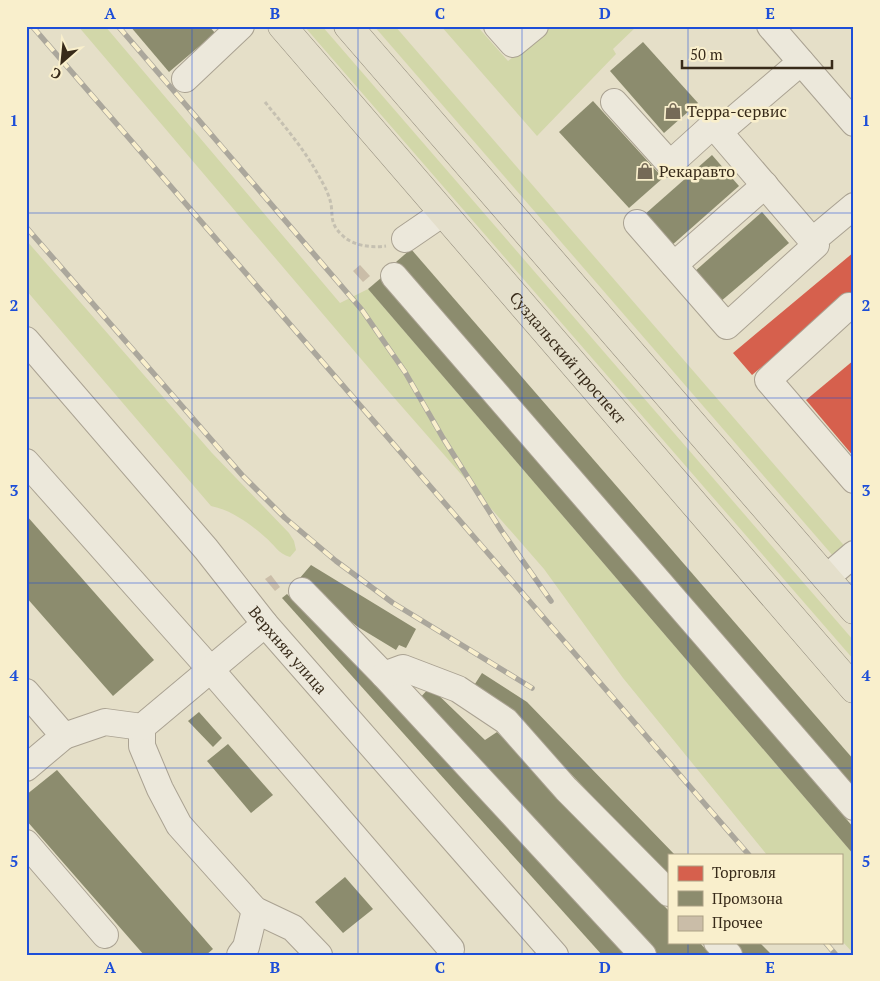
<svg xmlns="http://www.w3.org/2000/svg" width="880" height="981" font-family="'PT Serif',serif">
	<rect width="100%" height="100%" fill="#e5dfc8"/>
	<g fill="#d2d7a9">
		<polygon points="78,26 105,26 340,303 368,289 854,855 854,954 841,940 841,855 767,855 623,678 544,569 390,393"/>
		<polygon points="304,26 322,26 854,641 854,660"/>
		<polygon points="374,26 395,26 848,550 834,557"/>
		<polygon points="441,26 477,26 508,61 553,26 637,26 613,49 616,54 537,136"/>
		<path d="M26,240L212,453L289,533L294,541L296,550L290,557C278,554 274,544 265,537C249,523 231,510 211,506L26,290Z"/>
	</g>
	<g fill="#d6604d">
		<polygon points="854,252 854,311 843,299 752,375 733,353"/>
		<polygon points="854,360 854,457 806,400"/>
	</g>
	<g fill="#8c8c6e">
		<polygon points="130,26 209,26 215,33 169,72"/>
		<polygon points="643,42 698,103 664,133 610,71"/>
		<polygon points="593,101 663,178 629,208 559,132"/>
		<polygon points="712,155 739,186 671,246 644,215"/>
		<polygon points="762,212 789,243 720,302 694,272"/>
		<polygon points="411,249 854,760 854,791 396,262"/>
		<polygon points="381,278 854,828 854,855 368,289"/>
		<polygon points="26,515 154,660 113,696 26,597"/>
		<polygon points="311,565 416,629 406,648 399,645 396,650 358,627 324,601 326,596 313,585 299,579"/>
		<polygon points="287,594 332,639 629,955 602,955 282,598"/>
		<polygon points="482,673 527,702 675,855 669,855 669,877 515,715 473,687"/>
		<polygon points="430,687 485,740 497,732 669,911 669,942 699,942 711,955 655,955 418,700"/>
		<polygon points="199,712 222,738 213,747 188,721"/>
		<polygon points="228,744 273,795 251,813 207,761"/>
		<polygon points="57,770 213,949 206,955 144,955 26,820 26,795"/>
		<polygon points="345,877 373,909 343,933 315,902"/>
		<polygon points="732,942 759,942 772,955 744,955"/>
	</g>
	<g fill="#cabda8">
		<polygon points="360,265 370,276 363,282 353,271"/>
		<polygon points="271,575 280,587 275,591 265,579"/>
	</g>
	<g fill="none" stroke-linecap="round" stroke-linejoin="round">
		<g stroke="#aaa292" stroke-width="28">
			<g id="minor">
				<polyline points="497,26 513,44 535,26"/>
				<polyline points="770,26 854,123"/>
				<polyline points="185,79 241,26"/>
				<polyline points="614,102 670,164 713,125 816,245 727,326 637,223"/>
				<polyline points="719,132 801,62"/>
				<polyline points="405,239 443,213"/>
				<polyline points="812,241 854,206"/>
				<polyline points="674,265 765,185"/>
				<polyline points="394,276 854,807"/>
				<polyline points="849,306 768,380 854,480"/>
				<path id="s1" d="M26,340L206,549L265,624L555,955"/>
				<polyline points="26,462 211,670 451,949"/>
				<polyline points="826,578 854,554"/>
				<polyline points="302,591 384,675 643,955"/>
				<polyline points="265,624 142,727 142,746 160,789 179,825 255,910 293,928 319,955"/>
				<polyline points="384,675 403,668 458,689 506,721 566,789 669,893"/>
				<polyline points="26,692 64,736 105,722 142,727"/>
				<polyline points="26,768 64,736"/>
				<polyline points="26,843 105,935"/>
				<polyline points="717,942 729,955"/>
				<polyline points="240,955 246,947 255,910"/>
			</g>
		</g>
		<g stroke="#8f8879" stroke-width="29">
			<g id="major">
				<path id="s2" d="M282,26L854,689"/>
				<polyline points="348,26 854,610"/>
			</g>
		</g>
		<path stroke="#c5c0b1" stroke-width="3" stroke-dasharray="4 2.5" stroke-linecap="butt" d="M265,102C285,127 306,151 321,180C324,185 327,191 329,197C335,213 327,221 342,235C353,246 371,248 386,246"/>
		<use href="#minor" stroke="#ece8db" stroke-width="26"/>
		<use href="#major" stroke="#e4dfcb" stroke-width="28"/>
		<g stroke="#aba79c" stroke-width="5.5">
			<g id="rail">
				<polyline points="32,26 749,855"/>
				<polyline points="118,26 362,310 405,372 443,438 501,530 551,601"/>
				<polyline points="26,227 243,476 285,518 336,561 393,603 532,688"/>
				<polyline points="825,942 836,955"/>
			</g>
		</g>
		<use href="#rail" stroke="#f9efcc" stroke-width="4" stroke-dasharray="11" stroke-linecap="butt"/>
	</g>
	<path fill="none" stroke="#1d4ed8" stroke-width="1" stroke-opacity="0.55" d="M192,26V955M358,26V955M522,26V955M688,26V855M26,213H854M26,398H854M26,583H854M26,768H854M688,942V955"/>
	<defs>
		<g id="shop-bare" transform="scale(1.35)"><path d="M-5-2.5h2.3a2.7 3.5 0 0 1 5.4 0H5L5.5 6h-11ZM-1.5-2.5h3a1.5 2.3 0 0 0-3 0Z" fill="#756a57" stroke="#f9efcc" stroke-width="2.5" paint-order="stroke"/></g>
	</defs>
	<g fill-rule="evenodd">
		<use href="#shop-bare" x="673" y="111"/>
		<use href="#shop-bare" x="645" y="171"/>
	</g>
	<g text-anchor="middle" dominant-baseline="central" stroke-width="5" stroke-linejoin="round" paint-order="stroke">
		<g font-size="16" fill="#382b1a" stroke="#f9efcc" text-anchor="start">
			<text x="687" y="111">Терра-сервис</text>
			<text x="659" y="171">Рекаравто</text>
		</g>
		<g font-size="16" fill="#382b1a" stroke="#f9efcc">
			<text stroke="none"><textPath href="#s2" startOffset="438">Суздальский проспект</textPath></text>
			<text stroke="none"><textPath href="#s1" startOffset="406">Верхняя улица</textPath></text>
		</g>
	</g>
	<rect width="880" height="981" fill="none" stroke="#f9efcc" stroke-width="55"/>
	<rect x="668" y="854" width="175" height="90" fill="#f9efcc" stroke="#aca185"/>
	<rect x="678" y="866" width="25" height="15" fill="#d6604d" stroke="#aca185"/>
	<text x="712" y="878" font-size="15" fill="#382b1a">Торговля</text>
	<rect x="678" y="891" width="25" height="15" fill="#8c8c6e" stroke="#aca185"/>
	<text x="712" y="904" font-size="15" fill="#382b1a">Промзона</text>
	<rect x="678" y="916" width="25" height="15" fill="#cabda8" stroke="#aca185"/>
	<text x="712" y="928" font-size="15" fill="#382b1a">Прочее</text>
	<g transform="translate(62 62) rotate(207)" stroke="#f9efcc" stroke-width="4" paint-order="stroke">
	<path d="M0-4L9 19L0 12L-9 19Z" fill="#382b1a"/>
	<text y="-8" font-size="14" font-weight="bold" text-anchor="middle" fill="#382b1a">С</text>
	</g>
	<path d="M682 60v8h150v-8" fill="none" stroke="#382b1a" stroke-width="2.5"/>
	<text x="690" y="60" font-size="15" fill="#382b1a" stroke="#f9efcc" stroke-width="4" paint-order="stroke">50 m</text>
	<rect x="28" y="28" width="824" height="926" fill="none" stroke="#1d4ed8" stroke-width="2"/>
	<g font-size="16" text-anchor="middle" font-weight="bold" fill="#1d4ed8">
		<text x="110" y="19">A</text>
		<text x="275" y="19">B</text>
		<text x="440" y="19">C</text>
		<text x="605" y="19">D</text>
		<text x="770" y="19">E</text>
		<text x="14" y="126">1</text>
		<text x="866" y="126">1</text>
		<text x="14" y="311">2</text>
		<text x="866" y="311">2</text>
		<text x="14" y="496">3</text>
		<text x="866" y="496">3</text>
		<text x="14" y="681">4</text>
		<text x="866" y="681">4</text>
		<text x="14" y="867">5</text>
		<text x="866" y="867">5</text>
		<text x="110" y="973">A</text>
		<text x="275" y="973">B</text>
		<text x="440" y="973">C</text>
		<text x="605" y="973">D</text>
		<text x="770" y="973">E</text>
	</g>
</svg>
